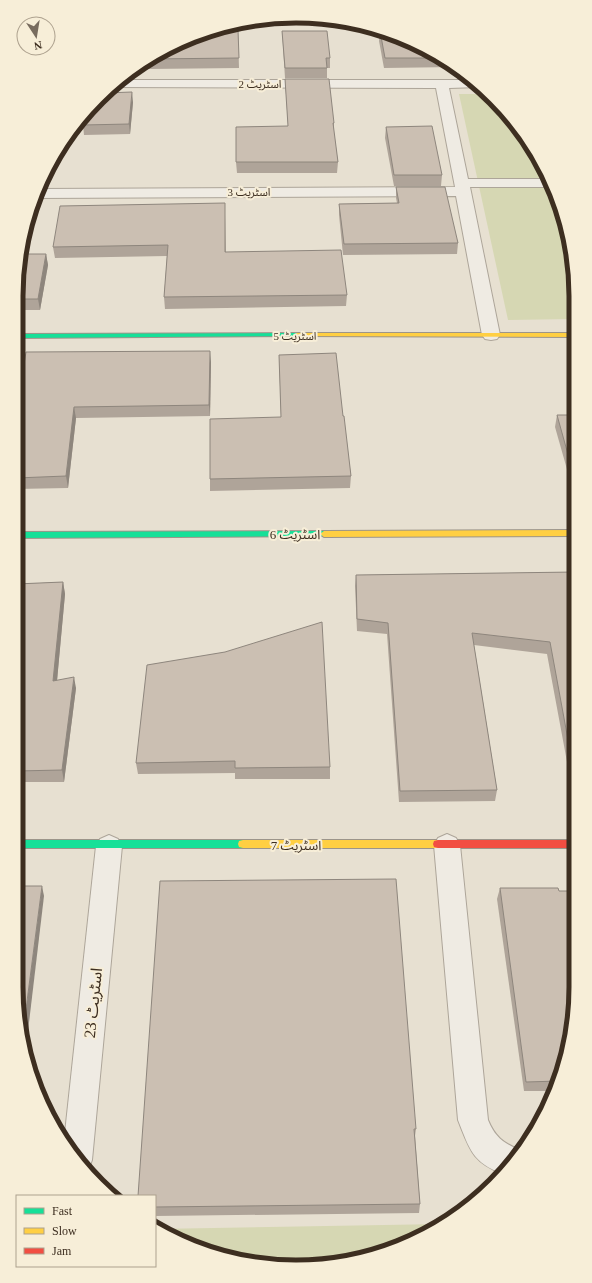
<svg xmlns="http://www.w3.org/2000/svg" width="592" height="1283" font-family="'Times New Roman','Noto Sans Arabic',serif">
	<rect width="100%" height="100%" fill="#e7e0d1"/>
	<g fill="#d6d7b3">
		<polygon points="459,94 486,94 518,125 555,189 574,259 574,319 508,320"/>
		<polygon points="442,1224 436,1230 386,1252 333,1265 242,1262 156,1229"/>
	</g>
	<g fill="none" stroke-linecap="round" stroke-linejoin="round">
		<g stroke="#ada599" stroke-width="2">
			<g id="street">
				<polygon points="120,80 473,80 480,87 449,88 468,179 549,179 554,187 470,187 500,335 497,339 491,340 485,339 482,335 456,196 34,198 37,189 455,187 436,88 111,87"/>
				<path d="M447,834L456,838L460,845L488,1120C495,1137 503,1143 520,1150L503,1174C472,1162 470,1150 458,1120L434,845L438,838Z"/>
				<polygon points="109,835 118,839 122,846 92,1160 88,1171 85,1172 64,1142 96,846 100,839"/>
			</g>
		</g>
		<g stroke="#9c958a" stroke-width="2">
			<g id="fast">
				<polygon points="297,333 301,335 299,336 16,338 16,334"/>
				<polygon points="324,531 328,534 327,536 16,538 16,532"/>
				<polygon points="16,840 243,840 247,841 248,844 247,847 243,848 16,848"/>
			</g>
		</g>
		<g stroke="#9c958a" stroke-width="2">
			<g id="slow">
				<polygon points="297,333 574,333 574,337 295,336 293,335"/>
				<polygon points="574,530 574,536 324,537 320,534 324,531"/>
				<polygon points="243,840 438,840 442,841 443,844 442,847 438,848 243,848 239,847 238,844 239,841"/>
			</g>
		</g>
		<g stroke="#9c958a" stroke-width="2">
			<polygon id="jam" points="438,840 576,840 576,848 438,848 434,847 433,844 434,841"/>
		</g>
		<use href="#street" fill="#efebe3" fill-rule="evenodd"/>
		<use href="#fast" fill="#16e098" fill-rule="evenodd"/>
		<use href="#slow" fill="#ffcf43" fill-rule="evenodd"/>
		<use href="#jam" fill="#f24e42" fill-rule="evenodd"/>
	</g>
	<g fill="#afa499">
		<polygon points="238,30 239,68 148,69 147,60 189,37"/>
		<polygon points="282,31 330,58 330,68 327,68 327,78 285,78"/>
		<polygon points="380,31 403,37 455,67 384,68 379,41"/>
		<polygon points="285,79 334,123 334,133 338,162 337,173 237,173 236,162 288,126"/>
		<polygon points="133,102 130,134 84,135 83,125"/>
		<polygon points="386,127 442,175 441,186 394,186 385,138"/>
		<polygon points="396,187 458,243 457,254 343,255 339,215 339,204 397,203 396,198"/>
		<polygon points="225,214 226,252 347,295 346,306 165,309 164,297 167,256 55,258 53,247"/>
		<polygon points="46,254 48,265 40,310 16,310 16,296"/>
		<polygon points="279,355 343,416 351,476 350,488 210,491 210,479 281,417"/>
		<polygon points="211,362 210,416 76,418 68,488 16,489 16,412"/>
		<polygon points="557,415 574,415 574,487 572,487 555,427"/>
		<polygon points="575,572 575,805 547,654 474,645 497,790 495,801 399,802 387,634 357,631 355,586 356,575"/>
		<polygon points="63,582 65,594 57,680 76,688 64,782 16,782 16,584"/>
		<polygon points="225,652 330,767 330,779 235,779 235,773 138,774 136,763"/>
		<polygon points="500,888 559,891 571,1041 556,1091 524,1091 497,899"/>
		<polygon points="416,1129 415,1136 420,1204 419,1213 155,1216 155,1196"/>
	</g>
	<g fill="#8e867d">
		<polygon points="132,92 133,102 130,134 129,124"/>
		<polygon points="46,254 48,265 40,310 38,299"/>
		<polygon points="210,351 211,362 210,416 209,405"/>
		<polygon points="74,407 76,418 68,488 66,476"/>
		<polygon points="63,582 65,594 56,692 53,681"/>
		<polygon points="74,677 76,688 64,782 62,770"/>
		<polygon points="42,886 44,896 26,1048 23,1032"/>
	</g>
	<g fill="#cbbfb2" stroke="#8e867d">
		<polygon points="238,30 239,58 148,59 189,37 210,31"/>
		<polygon points="282,31 327,31 330,58 326,58 327,68 285,68"/>
		<polygon points="380,31 382,31 403,37 438,58 385,58"/>
		<polygon points="285,79 329,79 334,123 333,123 338,162 236,162 236,127 288,126"/>
		<polygon points="132,92 129,124 83,125 84,115 98,98 105,93"/>
		<polygon points="432,126 442,175 394,175 386,127"/>
		<polygon points="396,187 445,187 458,243 344,244 339,204 399,203"/>
		<polygon points="225,203 225,252 341,250 347,295 164,297 168,245 53,247 60,206"/>
		<polygon points="20,254 46,254 38,299 16,299"/>
		<polygon points="210,351 209,405 74,407 66,476 16,478 16,412 26,352"/>
		<polygon points="336,353 343,416 344,416 351,476 210,479 210,419 281,417 279,355"/>
		<polygon points="557,415 574,415 574,476"/>
		<polygon points="575,572 575,778 550,642 472,633 497,790 400,791 388,623 357,619 356,575"/>
		<polygon points="63,582 53,681 74,677 62,770 16,771 16,584"/>
		<polygon points="322,622 330,767 235,768 235,761 136,763 147,665 225,652"/>
		<polygon points="396,879 416,1129 414,1129 420,1204 155,1207 155,1196 138,1196 160,881"/>
		<polygon points="16,886 42,886 23,1032 16,987"/>
		<polygon points="500,888 558,888 559,891 576,891 576,987 571,1041 559,1081 526,1082"/>
	</g>
	<g text-anchor="middle" dominant-baseline="central" stroke-width="4" stroke-linejoin="round" paint-order="stroke">
		<g font-size="11" fill="#3d2e20" stroke="#f7eed8">
			<text x="260" y="84">اسٹریٹ 2</text>
			<text x="249" y="192">اسٹریٹ 3</text>
			<text x="295" y="336">اسٹریٹ 5</text>
		</g>
		<g font-size="13" fill="#3d2e20" stroke="#f7eed8">
			<text x="295" y="534">اسٹریٹ 6</text>
			<text x="296" y="845">اسٹریٹ 7</text>
		</g>
		<g font-size="16" fill="#3d2e20" stroke="#f7eed8">
			<text transform="translate(93 1003) rotate(-84)">اسٹریٹ 23</text>
		</g>
	</g>
	<path d="M0 0H592V1283H0ZM296 23H296A273 273 0 0 1 569 296V987A273 273 0 0 1 296 1260H296A273 273 0 0 1 23 987V296A273 273 0 0 1 296 23Z" fill="#f7eed8" fill-rule="evenodd"/>
	<path fill="none" stroke="#3d2e20" stroke-width="5" d="M296 23H296A273 273 0 0 1 569 296V987A273 273 0 0 1 296 1260H296A273 273 0 0 1 23 987V296A273 273 0 0 1 296 23Z"/>
	<rect x="16" y="1195" width="140" height="72" fill="#f7eed8" stroke="#ada18e"/>
	<rect x="24" y="1208" width="20" height="6" fill="#16e098" stroke="#ada18e"/>
	<text x="52" y="1215" font-size="12" fill="#3d2e20">Fast</text>
	<rect x="24" y="1228" width="20" height="6" fill="#ffcf43" stroke="#ada18e"/>
	<text x="52" y="1235" font-size="12" fill="#3d2e20">Slow</text>
	<rect x="24" y="1248" width="20" height="6" fill="#f24e42" stroke="#ada18e"/>
	<text x="52" y="1255" font-size="12" fill="#3d2e20">Jam</text>
	<g transform="translate(36 36) rotate(168)"><circle r="19" fill="#f7eed8" stroke="#ada18e"/>
	<path d="M0-3L7 15L0 10L-7 15Z" fill="#786c5e"/>
	<text y="-6" font-size="11" font-weight="bold" text-anchor="middle" fill="#3d2e20">N</text>
	</g>
</svg>
